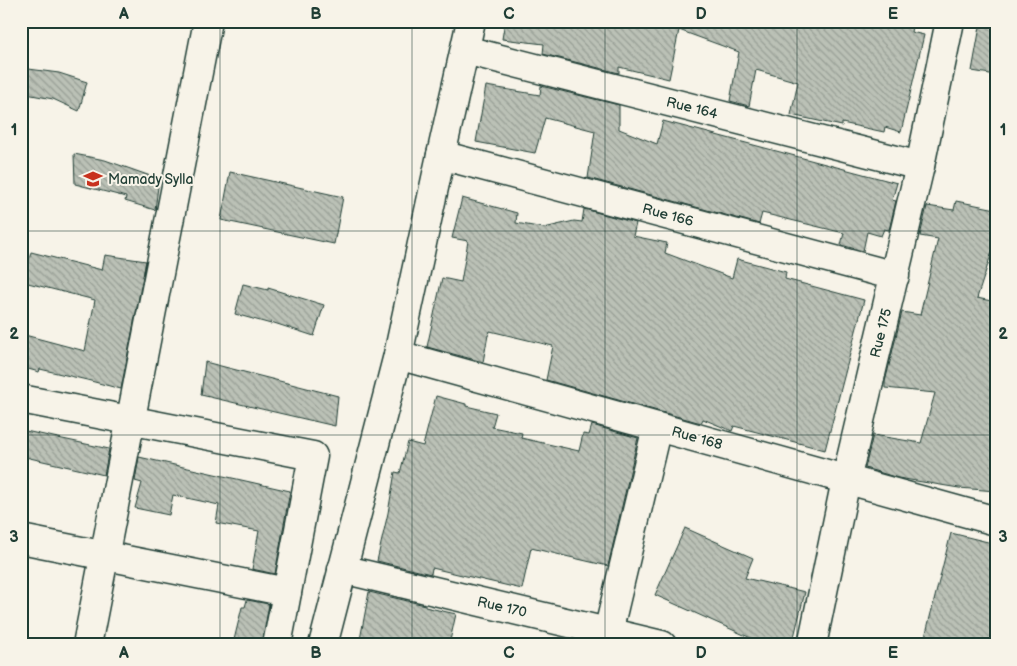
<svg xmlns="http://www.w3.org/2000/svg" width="1017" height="666" font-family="'Balsamiq Sans',sans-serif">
	<defs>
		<pattern id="building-back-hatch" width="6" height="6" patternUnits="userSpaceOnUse" patternTransform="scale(1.25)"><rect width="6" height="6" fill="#bbc1b6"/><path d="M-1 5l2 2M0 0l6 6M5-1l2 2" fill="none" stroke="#979e95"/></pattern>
	</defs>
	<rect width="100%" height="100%" fill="#f7f3e8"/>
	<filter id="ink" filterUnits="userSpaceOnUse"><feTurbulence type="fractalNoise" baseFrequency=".02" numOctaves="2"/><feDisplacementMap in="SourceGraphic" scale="10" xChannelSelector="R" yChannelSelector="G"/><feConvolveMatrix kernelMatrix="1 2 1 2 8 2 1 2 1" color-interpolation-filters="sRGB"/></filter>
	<g filter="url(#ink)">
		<g fill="url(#building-back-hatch)" stroke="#1f3d34">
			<polygon points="505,21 561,26 562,21 913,21 911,32 924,35 901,132 885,127 884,132 842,123 842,126 791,115 798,82 756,70 749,106 730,101 739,52 679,30 669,79 619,67 619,73 543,54 544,44 502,39"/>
			<polygon points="981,21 996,21 996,75 972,71"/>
			<polygon points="21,68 59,73 87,82 79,111 53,99 21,93"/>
			<polygon points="486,86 540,95 541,86 619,105 619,129 657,144 663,121 897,183 892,200 896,201 889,230 884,229 881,236 867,232 863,251 841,245 844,233 762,213 759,224 588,178 595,131 545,118 535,153 476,142"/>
			<polygon points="74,154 105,160 159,179 155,210 125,201 126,197 75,184"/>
			<polygon points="230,172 343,197 334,244 221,220"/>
			<polygon points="462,198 517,213 516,223 544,228 574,221 582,222 584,209 636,223 633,236 667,243 665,253 732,278 737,259 786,272 785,279 864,300 825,450 734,426 732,431 703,419 701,423 546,380 553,346 490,331 489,335 488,335 483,362 427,347 442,278 461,282 468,241 452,238"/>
			<polygon points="956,201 996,209 996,253 992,252 977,298 996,302 996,491 959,488 898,478 865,468 873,435 921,443 935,393 885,388 885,382 902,312 920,315 938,239 920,236 927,206 954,210"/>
			<polygon points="31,252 102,270 105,255 146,261 121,389 87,380 40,369 39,372 21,367 21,334 85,351 95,300 24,282"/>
			<polygon points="243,284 268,290 268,288 324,305 314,336 271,322 271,324 235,314"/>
			<polygon points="205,362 338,396 335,426 201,395"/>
			<polygon points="436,396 466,404 466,406 496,413 492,427 522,433 521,438 579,451 583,434 589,435 592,425 638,438 608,566 531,548 522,589 432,568 431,574 377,561 388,513 395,472 400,473 408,442 423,446"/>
			<polygon points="21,430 109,449 104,475 21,456"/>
			<polygon points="139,457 290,491 275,574 252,569 259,531 216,523 219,505 173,495 169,515 135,508 142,483 135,481"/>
			<polygon points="685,528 753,558 745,578 805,592 792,645 751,645 753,639 655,595"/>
			<polygon points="951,533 996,544 996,645 923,645"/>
			<polygon points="369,592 425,605 425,607 456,614 449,645 359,645"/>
			<polygon points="247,600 269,604 262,645 254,645 234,640 242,607 245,607"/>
		</g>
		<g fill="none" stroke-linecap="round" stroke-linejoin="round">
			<g stroke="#1f3d34" stroke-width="31">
				<g id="minor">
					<polyline points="465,50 920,166"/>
					<polyline points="441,155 895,276"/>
					<polyline points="398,355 996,521"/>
					<polyline points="21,399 313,456 277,645"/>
					<polyline points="21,539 287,592"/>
					<polyline points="342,569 662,645"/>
					<polyline points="87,645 208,21"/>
					<polyline points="323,645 398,355 441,155 471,21"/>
					<polyline points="605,645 657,427"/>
					<polyline points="812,645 846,480 920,166 950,21"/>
				</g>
			</g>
			<use href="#minor" stroke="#f7f3e8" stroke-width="28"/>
		</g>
	</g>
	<path fill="none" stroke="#1f3d34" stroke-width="1" stroke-opacity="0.55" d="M220,21V645M412,21V645M605,21V645M797,21V645M21,231H996M21,435H996"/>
	<defs>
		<g id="school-bare" transform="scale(1.5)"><path d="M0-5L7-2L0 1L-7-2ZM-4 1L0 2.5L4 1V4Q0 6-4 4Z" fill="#c8321e" stroke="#f7f3e8" stroke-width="2.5" paint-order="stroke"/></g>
	</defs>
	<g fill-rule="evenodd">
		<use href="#school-bare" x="93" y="179"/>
	</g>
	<g text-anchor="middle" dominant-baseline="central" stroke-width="4" stroke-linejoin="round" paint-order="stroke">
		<g font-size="14" fill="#1f3d34" stroke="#f7f3e8">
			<text transform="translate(692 108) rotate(14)">Rue 164</text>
			<text transform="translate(668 215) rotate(15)">Rue 166</text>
			<text transform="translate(881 333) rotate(-76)">Rue 175</text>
			<text transform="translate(697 438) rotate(16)">Rue 168</text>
			<text transform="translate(502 607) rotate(13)">Rue 170</text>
		</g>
		<g font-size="14" fill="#1f3d34" stroke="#f7f3e8" text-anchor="start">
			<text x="108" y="179">Mamady Sylla</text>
		</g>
	</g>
	<rect width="1017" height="666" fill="none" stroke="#f7f3e8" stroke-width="55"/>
	<rect x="28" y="28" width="962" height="610" fill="none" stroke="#1f3d34" stroke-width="2"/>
	<g font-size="16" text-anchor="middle" font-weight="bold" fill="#1f3d34">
		<text x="124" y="19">A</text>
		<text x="316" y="19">B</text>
		<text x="509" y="19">C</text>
		<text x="701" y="19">D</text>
		<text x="893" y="19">E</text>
		<text x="14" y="135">1</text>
		<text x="1003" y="135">1</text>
		<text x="14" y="339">2</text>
		<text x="1003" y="339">2</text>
		<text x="14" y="542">3</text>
		<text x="1003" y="542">3</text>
		<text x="124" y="658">A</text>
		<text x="316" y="658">B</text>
		<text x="509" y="658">C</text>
		<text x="701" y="658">D</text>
		<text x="893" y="658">E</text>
	</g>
</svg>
